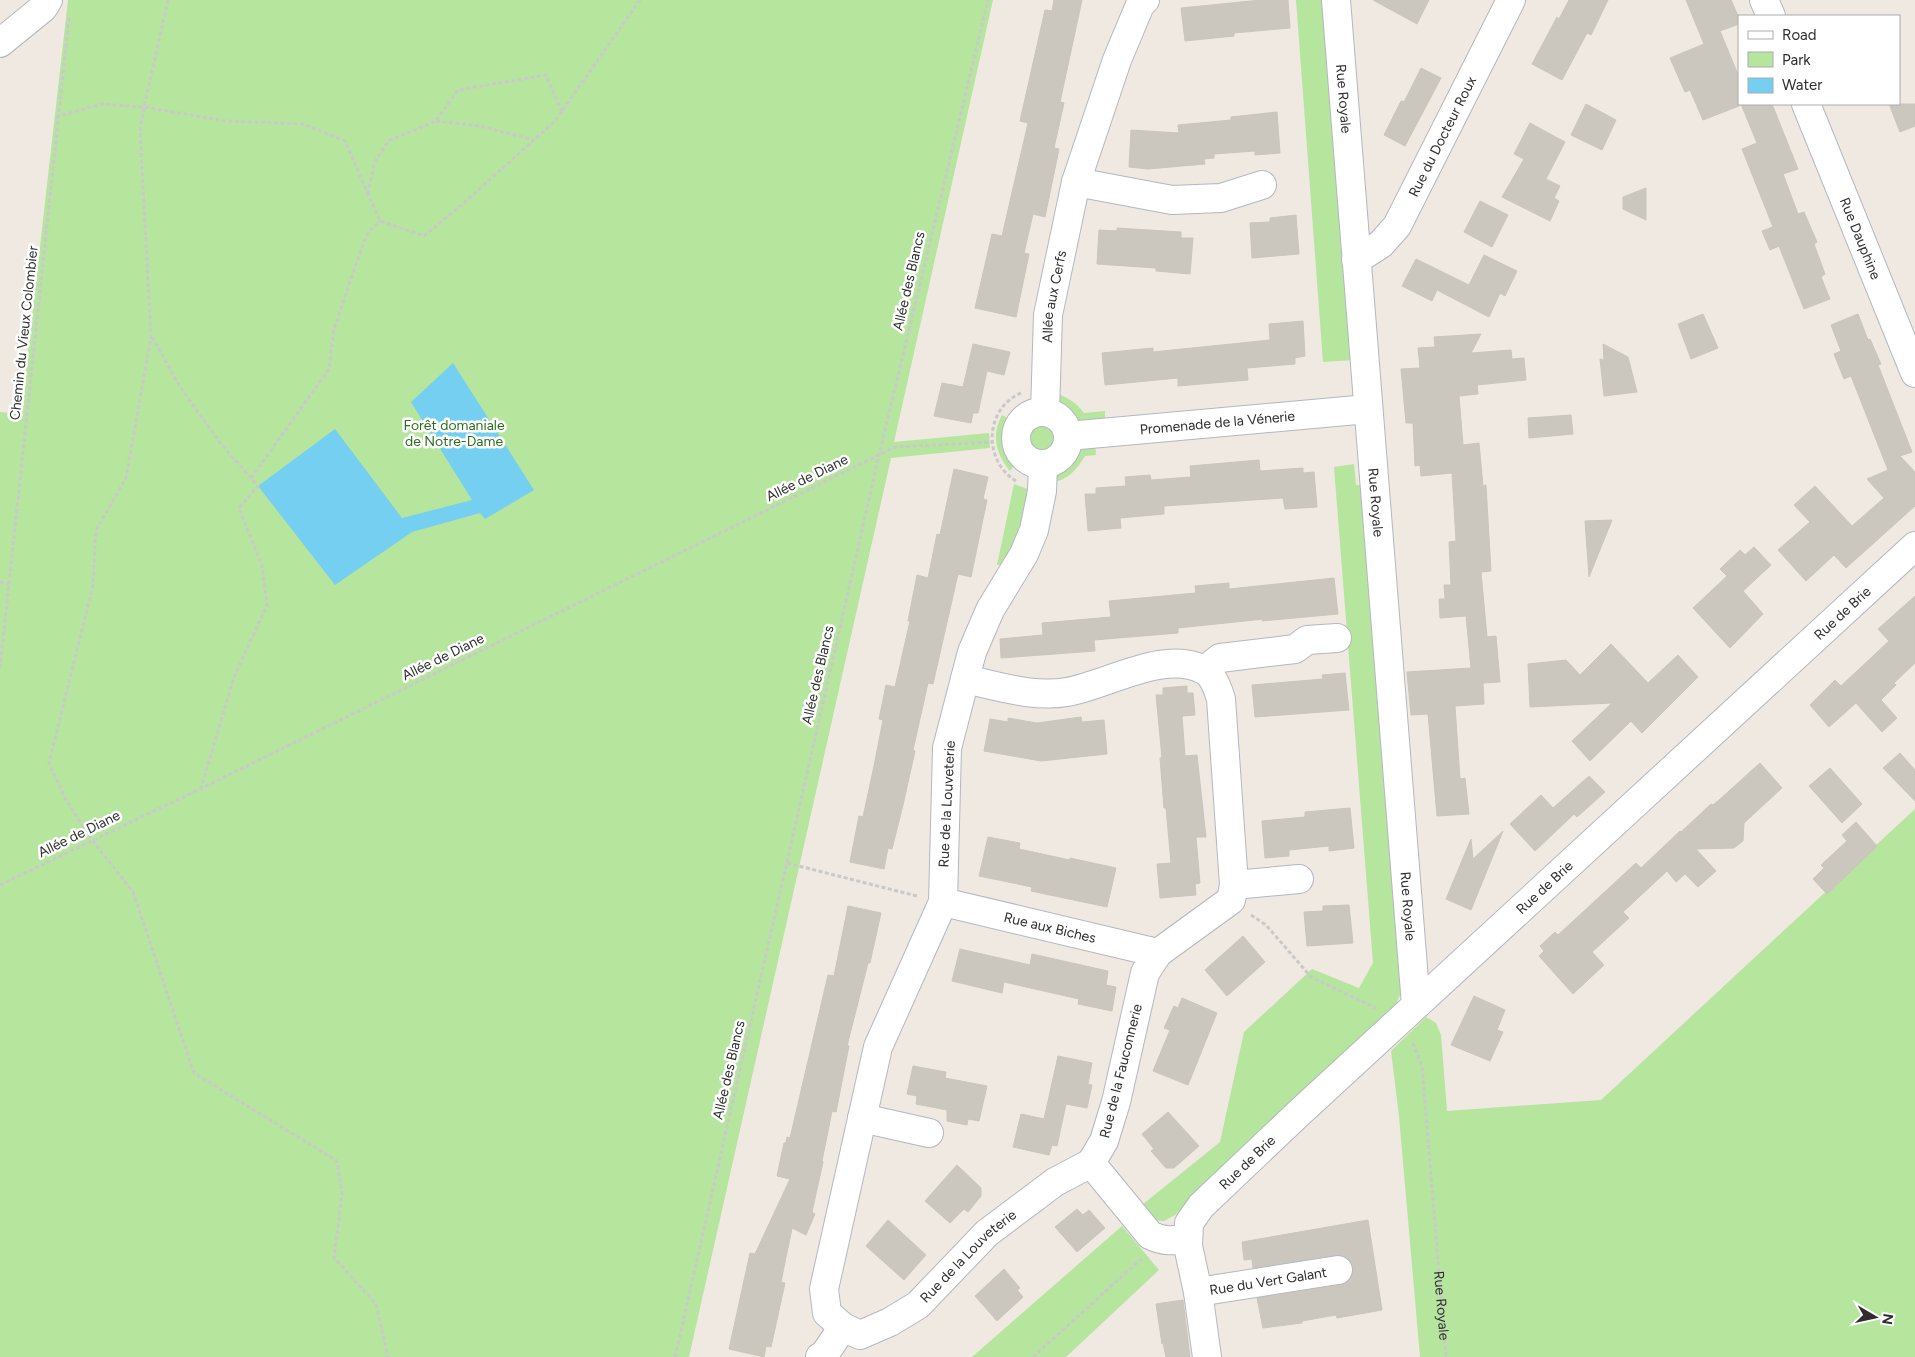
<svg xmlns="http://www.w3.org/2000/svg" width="1915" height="1357" font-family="Figtree,sans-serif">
	<rect width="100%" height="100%" fill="#efe9e1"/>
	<g fill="#b6e59e">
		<polygon points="68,0 993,0 894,442 989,433 990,448 891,458 689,1357 0,1357 0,412 21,414"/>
		<polygon points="1296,0 1324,0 1354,360 1323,362"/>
		<path d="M1055,393C1067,397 1076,402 1084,413L1105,411V418L1102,422H1077C1071,412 1065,405 1054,403Z"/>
		<path d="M1002,415L1011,420C1004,436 1004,449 1016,463L1010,471C996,454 991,435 1002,415Z"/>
		<circle cx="1042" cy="437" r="14"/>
		<path d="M1095,444L1096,455L1085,456C1076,471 1068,479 1052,483V473C1068,468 1071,458 1079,446Z"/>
		<polygon points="1354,464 1356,485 1365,485 1402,991 1394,1008 1175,1215 1164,1221 1153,1220 1142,1205 1220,1142 1244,1032 1312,969 1359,988 1373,963 1334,467"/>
		<polygon points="1014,484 1033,491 1026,523 1002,565 997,565"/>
		<polygon points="1915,809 1915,1357 1420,1357 1399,1116 1391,1051 1426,1017 1436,1023 1441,1035 1447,1111 1601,1100"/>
		<polygon points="1122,1226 1159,1270 1066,1357 972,1357"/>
	</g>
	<polygon fill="#75cff0" points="453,363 534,490 485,519 480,513 412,532 335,585 258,486 335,429 402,518 472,500 411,402"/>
	<g fill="#cbc7bf" stroke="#cbc5ba">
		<polygon points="1054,0 1082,0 1060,102 1064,103 1054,148 1059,149 1045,217 1033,214 1024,253 1029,254 1016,317 975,308 992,234 1002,236 1028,123 1020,121 1045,10 1052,11"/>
		<polygon points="1261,0 1288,0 1290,28 1234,33 1234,36 1185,41 1181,8"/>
		<polygon points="1373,0 1429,0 1417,24"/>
		<polygon points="1569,0 1608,0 1591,35 1587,33 1562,80 1532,64 1557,17 1559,19"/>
		<polygon points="1686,0 1731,0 1739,18 1739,24 1720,31 1739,77 1739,106 1703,120 1690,90 1685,92 1670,58 1704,44"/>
		<polygon points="1421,68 1441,78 1405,146 1384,135 1401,101 1404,102"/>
		<polygon points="1586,104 1616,120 1602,150 1571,135"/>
		<polygon points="1741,104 1772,104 1798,169 1783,174 1798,214 1804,212 1817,242 1814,244 1825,274 1821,277 1830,299 1804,309 1779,246 1770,250 1762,231 1773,227 1742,149 1757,143"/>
		<polygon points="1889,104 1915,104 1915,126 1900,132"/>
		<polygon points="1277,112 1280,153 1255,155 1255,151 1214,154 1214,158 1204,159 1205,164 1148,169 1129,167 1131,130 1179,133 1178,125 1231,120 1231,117"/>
		<polygon points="1530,123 1565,142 1546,179 1560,186 1554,198 1559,201 1550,221 1502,197 1524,159 1514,154"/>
		<polygon points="1646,188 1646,220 1623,209 1623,197"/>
		<polygon points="1480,201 1508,215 1492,247 1464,232"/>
		<polygon points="1296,215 1299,254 1252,258 1250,223 1270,222 1270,218"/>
		<polygon points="1117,228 1181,232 1181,238 1193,238 1190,274 1156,271 1156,268 1097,264 1099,230 1117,231"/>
		<polygon points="1484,255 1517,271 1505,296 1500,293 1489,317 1437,290 1432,301 1402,286 1416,259 1469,285"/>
		<polygon points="1703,314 1718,348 1691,359 1678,324"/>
		<polygon points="1858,314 1868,340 1870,339 1881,364 1878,365 1912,452 1900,456 1915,472 1915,506 1846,568 1834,555 1806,581 1778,550 1810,522 1794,505 1815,486 1852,526 1884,498 1867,479 1888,470 1851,376 1844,379 1834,354 1841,351 1831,325"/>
		<polygon points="1303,321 1305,356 1295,358 1295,364 1247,368 1248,380 1178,386 1178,378 1105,385 1102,353 1153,348 1153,352 1270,340 1269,324"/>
		<polygon points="1481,334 1471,353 1511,350 1512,359 1524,358 1526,380 1477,385 1478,394 1459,396 1463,445 1479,443 1483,486 1486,485 1491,571 1481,572 1487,637 1496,636 1500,682 1483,683 1484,704 1455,706 1460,779 1465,778 1469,814 1437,816 1428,714 1411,715 1407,672 1471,668 1466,616 1440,618 1439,599 1445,599 1444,585 1451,585 1449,542 1456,541 1452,473 1421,476 1420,465 1415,466 1413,423 1406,423 1401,369 1420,368 1418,348 1435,347 1434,337"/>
		<polygon points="973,344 1010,352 1004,375 987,371 978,413 973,413 971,423 934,416 942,383 963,387"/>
		<polygon points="1603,344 1628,357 1637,392 1604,396 1600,359 1604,360"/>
		<polygon points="1571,415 1573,434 1529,438 1528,418"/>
		<polygon points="1259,460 1260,471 1303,468 1303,473 1314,472 1317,507 1285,509 1283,498 1164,506 1164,514 1120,518 1121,528 1088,531 1085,494 1096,494 1096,488 1126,486 1125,477 1150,475 1151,480 1191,477 1190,466"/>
		<polygon points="954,469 988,477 983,499 987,500 971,577 958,574 933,684 928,683 913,750 915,751 903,805 892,849 888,848 884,869 850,862 859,816 863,817 874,766 883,720 879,719 886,685 895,687 910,621 908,621 917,575 928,578 937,534 940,535"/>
		<polygon points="1612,520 1589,577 1585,521"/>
		<polygon points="1754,547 1771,565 1743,591 1763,614 1730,648 1693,608 1727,576 1720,569 1740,550 1745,555"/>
		<polygon points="1334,578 1338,614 1262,621 1264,619 1178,628 1178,633 1094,640 1095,651 1001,658 1000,639 1043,635 1042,623 1111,617 1109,601 1196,593 1195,586 1229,583 1229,589"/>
		<polygon points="1915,596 1915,663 1894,683 1896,685 1881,700 1897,718 1882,732 1856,703 1829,727 1810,705 1835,680 1841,686 1889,641 1878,629"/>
		<polygon points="1611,644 1648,683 1678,655 1698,677 1642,733 1631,721 1590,761 1572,741 1612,703 1530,707 1528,664 1566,660 1580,675"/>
		<polygon points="1345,673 1349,710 1255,717 1252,685 1323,679 1322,675"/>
		<polygon points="1187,686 1187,693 1193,693 1195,715 1182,716 1185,756 1197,755 1206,837 1196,837 1200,883 1195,884 1196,895 1160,898 1157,864 1171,863 1166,808 1164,808 1160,758 1162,758 1156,695 1163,695 1163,688"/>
		<polygon points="1081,717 1082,722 1104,720 1107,754 1041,761 984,751 990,719 1008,722 1008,718 1037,723"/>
		<polygon points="1900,753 1915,770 1915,801 1883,768"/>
		<polygon points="1760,763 1782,788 1744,823 1743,841 1734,848 1696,849 1716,871 1698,887 1685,874 1676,882 1667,871 1623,912 1629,918 1592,952 1604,965 1573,994 1539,956 1544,951 1540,946 1555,932 1558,935 1636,863 1641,868 1680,831 1681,832 1711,804 1713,805 1719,800"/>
		<polygon points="1830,768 1862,804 1842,823 1809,786"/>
		<polygon points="1589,776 1605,792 1577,817 1574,814 1535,851 1510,824 1541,795 1553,808"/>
		<polygon points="1350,808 1354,848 1329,851 1329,846 1289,850 1289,856 1265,858 1262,821 1305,817 1305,812"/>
		<polygon points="1856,822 1877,846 1827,894 1813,879 1824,868 1821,865 1847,841 1842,835"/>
		<polygon points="1503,831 1471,910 1446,899 1471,839 1473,859"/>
		<polygon points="988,837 1020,843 1019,849 1070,860 1070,858 1116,868 1107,907 1031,891 1032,887 979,876"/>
		<polygon points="1349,905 1353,943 1307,946 1304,912 1323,911 1323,906"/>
		<polygon points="848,906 881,913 870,963 868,963 847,1046 849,1046 836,1112 832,1111 822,1161 823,1162 812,1212 815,1214 806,1235 792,1228 781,1282 785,1283 771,1347 766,1346 764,1357 729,1349 750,1253 755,1254 790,1179 777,1176 784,1143 786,1143 787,1137 790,1138 828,975 834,976"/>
		<polygon points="1243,936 1265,962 1227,996 1205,970"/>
		<polygon points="960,949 1030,965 1032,954 1108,971 1106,985 1116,987 1112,1011 1078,1004 1079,999 1004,982 1002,993 952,981"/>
		<polygon points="1474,996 1505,1010 1497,1030 1503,1032 1490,1061 1451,1045"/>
		<polygon points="1182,998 1217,1013 1188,1085 1153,1071 1170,1030 1164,1028 1174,1006 1178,1008"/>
		<polygon points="1058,1056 1092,1063 1088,1084 1092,1085 1087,1108 1066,1104 1057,1146 1052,1145 1049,1155 1013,1147 1021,1114 1044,1119"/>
		<polygon points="913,1066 946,1072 945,1078 987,1086 979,1121 968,1119 967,1125 947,1121 947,1110 916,1104 917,1096 907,1094"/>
		<polygon points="1168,1112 1199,1146 1174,1168 1166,1168 1151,1151 1154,1149 1142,1134"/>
		<polygon points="957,1165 981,1188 981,1196 968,1212 964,1209 950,1223 925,1201"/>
		<polygon points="1077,1209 1083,1215 1089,1210 1105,1228 1077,1252 1055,1227"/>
		<polygon points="888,1220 926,1255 904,1280 866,1246"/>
		<polygon points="1368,1220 1382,1310 1337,1318 1336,1315 1302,1321 1302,1323 1263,1328 1257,1298 1341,1285 1347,1282 1352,1276 1353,1267 1350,1261 1344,1256 1336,1255 1253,1268 1252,1259 1244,1260 1242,1242"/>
		<polygon points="1004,1269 1020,1288 1017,1290 1023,1297 997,1321 975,1296"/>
		<polygon points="1183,1300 1190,1357 1166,1357 1163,1343 1162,1344 1156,1304"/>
	</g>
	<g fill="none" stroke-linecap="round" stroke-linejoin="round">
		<g stroke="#b4b7c1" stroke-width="30">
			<g id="minor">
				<path id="s2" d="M1336,0L1416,1005"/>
				<polyline points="1764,0 1771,16"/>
				<polyline points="0,43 43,8 48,0"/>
				<path id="s3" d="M1806,104L1915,373"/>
				<polyline points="1076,182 1172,200 1221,198 1262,185"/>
				<path id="s4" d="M1356,260L1381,244L1397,226L1511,0"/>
				<path id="s5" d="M1045,412L1048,315L1076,182L1117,60L1140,5L1145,0"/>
				<circle cx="1042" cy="438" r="26"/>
				<path id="s6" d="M1068,436L1368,409"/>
				<path id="s7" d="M1043,464L1042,491L1034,530L1024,554L990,610L972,652L947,748L943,902L878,1047L824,1289L827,1313L843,1327L860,1335L890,1322L918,1305L987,1233L1055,1182L1091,1163"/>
				<polyline points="1205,670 1220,658 1295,649 1307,640 1337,638"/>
				<path d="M965,679C998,686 1034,698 1067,692C1108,685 1164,649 1204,670C1213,675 1218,689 1221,699L1234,885L1231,900L1158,953L1145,973L1116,1102L1104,1141L1091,1163L1150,1235C1164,1242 1173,1241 1187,1238"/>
				<polyline points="1234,885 1299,879"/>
				<path id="s8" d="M943,902L1158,953"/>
				<polyline points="862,1118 929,1133"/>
				<path id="s9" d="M1198,1292L1338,1270"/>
				<polyline points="820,1357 824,1355 843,1327"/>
				<path id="s10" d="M1207,1357L1198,1292L1188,1246L1189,1223L1201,1206L1299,1113L1915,546"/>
			</g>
		</g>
		<g stroke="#c9c9c9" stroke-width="3" stroke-dasharray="4 2.5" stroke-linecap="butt">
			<polyline points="168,0 144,107 140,131 151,337 126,478 96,530 93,585 49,763 66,800 92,840 133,892 194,1073 337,1161 342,1194 334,1258 376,1304 388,1357"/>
			<polyline points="56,117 102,104 144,107 226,121 303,124 345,141 380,221 424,236 466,201 555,121 640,0"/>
			<polyline points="436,121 479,126 534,140"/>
			<polyline points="368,194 374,164 388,141 436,121 458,90 546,75 562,112"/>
			<polyline points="152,337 180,387 221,444 258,486 239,508 262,566 267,605 234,677 201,788"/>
			<polyline points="251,478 329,369 334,329 356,264 367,234 380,221"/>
			<path d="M1016,481C983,461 984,409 1021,393"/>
			<polyline points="0,582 9,584"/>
			<polyline points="0,668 69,18"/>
			<polyline points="787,863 917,896"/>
			<polyline points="0,885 200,789 895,447 992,442"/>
			<polyline points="1251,915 1266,925 1311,977 1376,1008"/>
			<path id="s1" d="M1413,1043L1422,1066L1446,1357"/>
			<polyline points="675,1357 879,455 988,0"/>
			<polyline points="1033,1357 1140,1260 1143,1260"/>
		</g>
		<use href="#minor" stroke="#fff" stroke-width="28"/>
	</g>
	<g text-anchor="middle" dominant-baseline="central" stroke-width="5" stroke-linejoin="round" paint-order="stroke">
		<g font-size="14" fill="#2e2e2e" stroke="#fff">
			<text stroke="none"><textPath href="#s2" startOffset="99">Rue Royale</textPath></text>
			<text stroke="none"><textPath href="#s4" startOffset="154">Rue du Docteur Roux</textPath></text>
			<text stroke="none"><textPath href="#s3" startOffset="145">Rue Dauphine</textPath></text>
			<text transform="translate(909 281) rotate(-77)">Allée des Blancs</text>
			<text stroke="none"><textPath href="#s5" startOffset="116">Allée aux Cerfs</textPath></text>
			<text transform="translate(24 333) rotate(-84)">Chemin du Vieux Colombier</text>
			<text stroke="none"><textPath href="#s6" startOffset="150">Promenade de la Vénerie</textPath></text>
			<text transform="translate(807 478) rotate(-26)">Allée de Diane</text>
			<text stroke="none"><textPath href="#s2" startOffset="504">Rue Royale</textPath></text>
			<text stroke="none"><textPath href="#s10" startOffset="1030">Rue de Brie</textPath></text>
			<text transform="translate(443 657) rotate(-26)">Allée de Diane</text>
			<text transform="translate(818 675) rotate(-77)">Allée des Blancs</text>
			<text transform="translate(947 804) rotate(-87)">Rue de la Louveterie</text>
			<text transform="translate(79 834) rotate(-26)">Allée de Diane</text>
			<text stroke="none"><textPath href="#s10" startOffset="625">Rue de Brie</textPath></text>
			<text stroke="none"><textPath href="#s2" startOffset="909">Rue Royale</textPath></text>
			<text stroke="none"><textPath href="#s8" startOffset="110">Rue aux Biches</textPath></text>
			<text transform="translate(729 1070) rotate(-77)">Allée des Blancs</text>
			<text transform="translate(1121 1071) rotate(-76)">Rue de la Fauconnerie</text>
			<text stroke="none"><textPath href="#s10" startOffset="220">Rue de Brie</textPath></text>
			<text stroke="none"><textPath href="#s7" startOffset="1064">Rue de la Louveterie</textPath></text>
			<text stroke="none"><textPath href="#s9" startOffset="71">Rue du Vert Galant</textPath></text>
			<text stroke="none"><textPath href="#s1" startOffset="265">Rue Royale</textPath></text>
		</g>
		<g font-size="14" fill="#2c6e1b" stroke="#fff">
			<text x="454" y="425">Forêt domaniale<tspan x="454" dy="16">de Notre-Dame</tspan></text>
		</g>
	</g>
	<rect x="1738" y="15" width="162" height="90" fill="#ffffff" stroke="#ababab"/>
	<rect x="1748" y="31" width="25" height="8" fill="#ffffff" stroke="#ababab"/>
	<text x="1782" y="40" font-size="15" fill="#2e2e2e">Road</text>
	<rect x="1748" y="52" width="25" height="15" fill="#b6e59e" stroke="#ababab"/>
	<text x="1782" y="65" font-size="15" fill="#2e2e2e">Park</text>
	<rect x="1748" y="78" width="25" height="15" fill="#75cff0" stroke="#ababab"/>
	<text x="1782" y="90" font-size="15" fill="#2e2e2e">Water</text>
	<g transform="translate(1875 1317) rotate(99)" stroke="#ffffff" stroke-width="4" paint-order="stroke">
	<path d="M0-4L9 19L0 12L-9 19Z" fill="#2e2e2e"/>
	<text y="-8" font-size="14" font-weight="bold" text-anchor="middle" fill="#2e2e2e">N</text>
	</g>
</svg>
